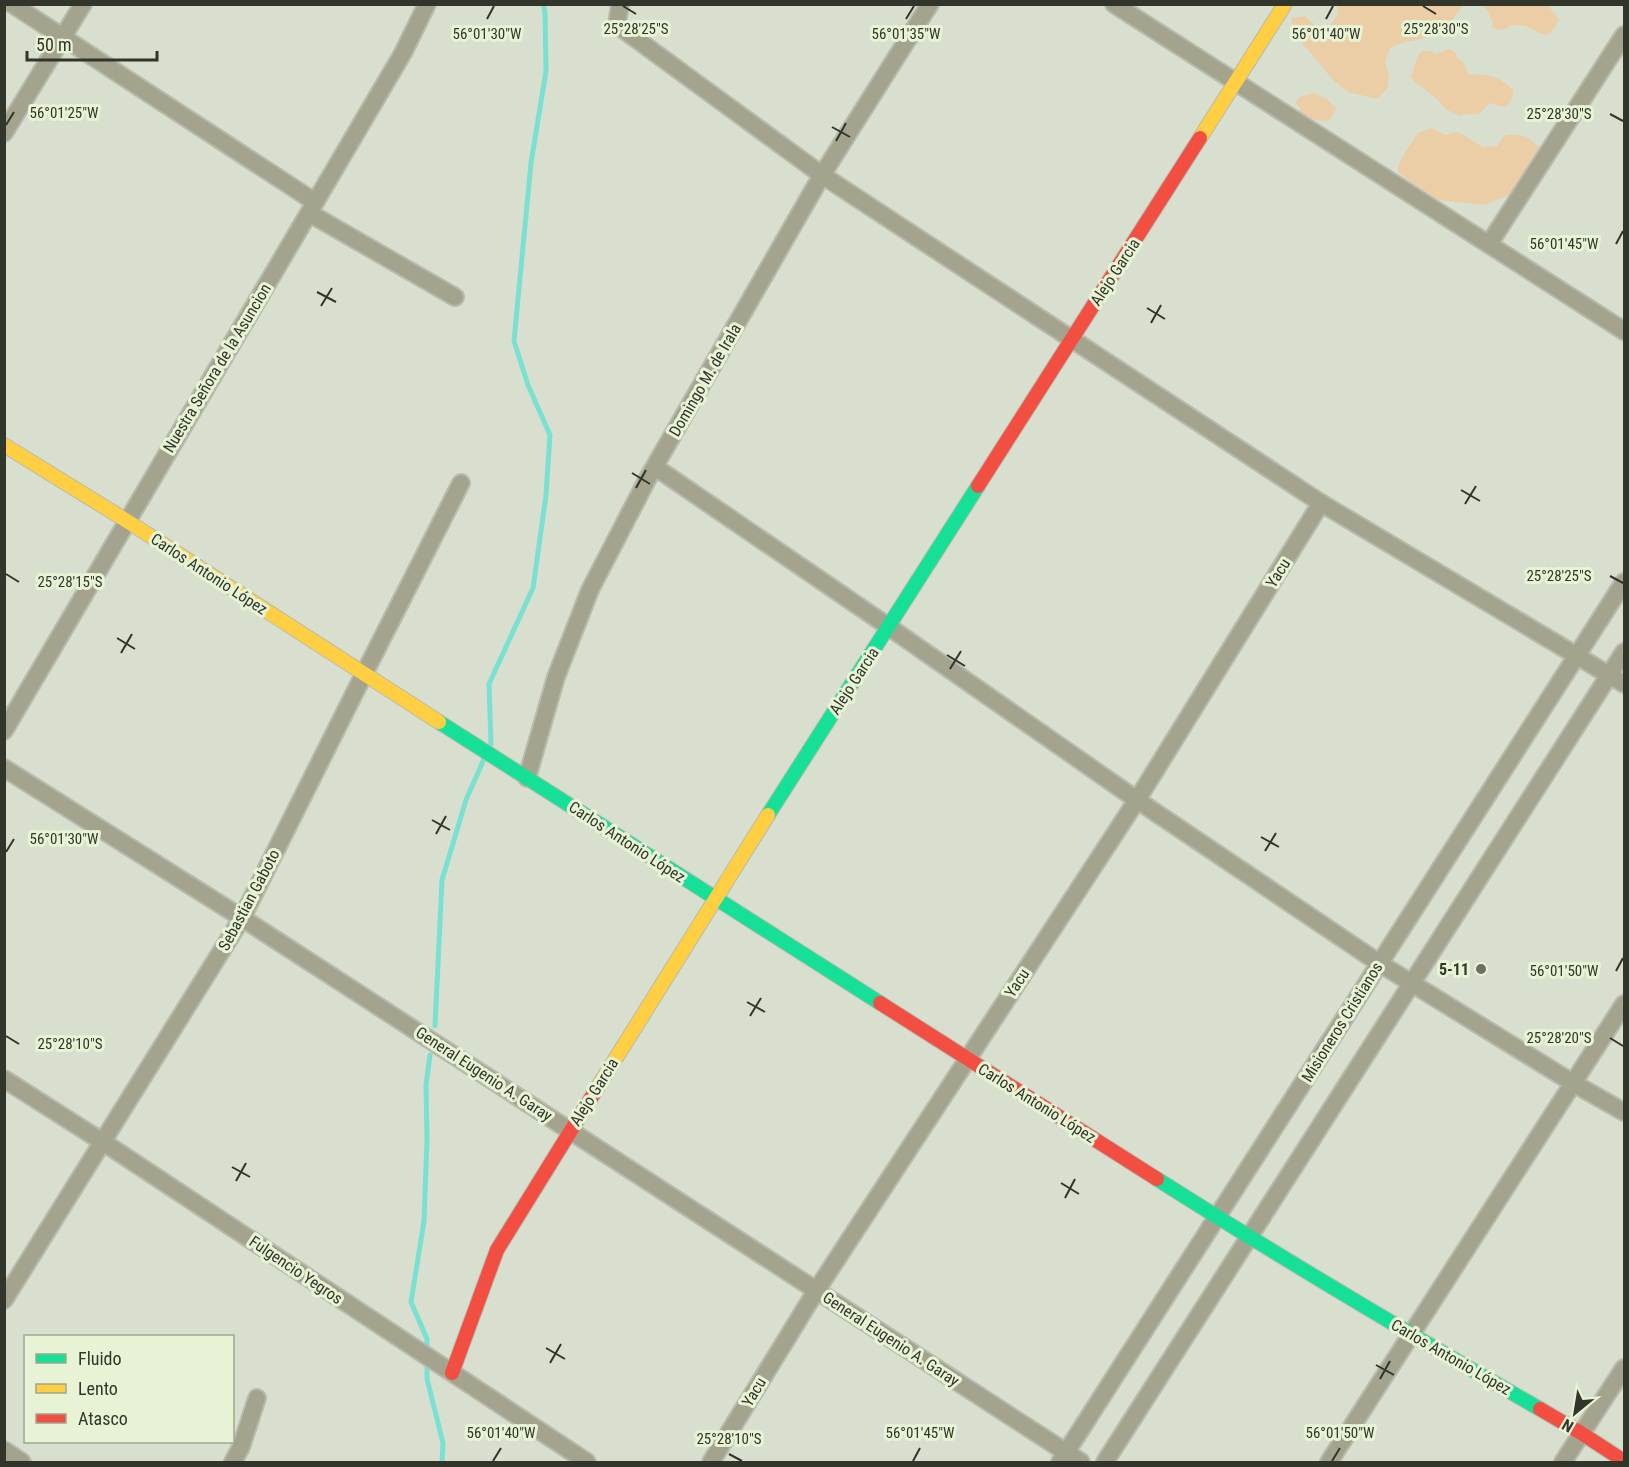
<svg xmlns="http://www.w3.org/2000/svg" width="1629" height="1467" font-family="'Roboto Condensed',sans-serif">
	<rect width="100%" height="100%" fill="#d9dfce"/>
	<g fill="#ebcda6">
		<polygon points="1459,4 1462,6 1446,30 1418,40 1404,42 1390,48 1385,61 1389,75 1387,89 1377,99 1348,92 1333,80 1294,33 1291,18 1305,16 1316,26 1330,26 1338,14 1337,5"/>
		<path d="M1483,5H1550V8L1559,20L1551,33L1545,35L1525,26L1511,25C1504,31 1500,31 1491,27L1493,25L1488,11Z"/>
		<path d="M1449,49L1455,52L1457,58L1463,62L1469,75C1487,73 1499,76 1513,90C1513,98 1511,102 1505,107L1490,103L1485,107L1481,113C1473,115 1467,113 1460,116L1447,110L1438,100L1415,82L1411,77C1416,67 1414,59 1422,51H1430L1436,54Z"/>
		<polygon points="1314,93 1327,99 1336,109 1333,115 1328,121 1314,120 1300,114 1300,108 1295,102 1300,97"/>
		<path d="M1432,128L1445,135L1458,132L1483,147L1497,146L1505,135C1523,133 1528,137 1541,149L1519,185L1510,195L1484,205L1439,200L1409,181L1397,171L1402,157L1418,133Z"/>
	</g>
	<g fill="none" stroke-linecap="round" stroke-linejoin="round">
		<g stroke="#7ae1d0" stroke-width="5">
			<polyline points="489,747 491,744 489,684 533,588 546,495 550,435 528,385 514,341 531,163 546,71 545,12 543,4"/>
			<polyline points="435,1026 442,880 466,800 484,759"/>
			<polyline points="427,1352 427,1339 411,1302 424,1221 427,1139 426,1085 430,1055"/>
			<polyline points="427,1361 427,1379 443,1443 442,1462"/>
		</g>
		<g stroke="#b7bbaf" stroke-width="20">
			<g id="street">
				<polyline points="12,4 315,202"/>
				<polyline points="620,4 617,25 822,175 1321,503 1624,684"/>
				<polyline points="1114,4 1624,331"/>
				<polyline points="4,133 83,4"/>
				<polyline points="309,213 455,297"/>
				<polyline points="1489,244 1624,35"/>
				<polyline points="655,467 889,627 1137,800 1379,963 1573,1083 1624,1112"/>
				<polyline points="4,731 403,53 427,4"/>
				<polyline points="4,768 242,918 1081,1462"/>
				<polyline points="527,778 556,677 590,590 648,478 822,175 930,4"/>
				<polyline points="4,1079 103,1142 587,1462"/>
				<polyline points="4,1300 242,918 364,674 461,483"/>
				<polyline points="4,1450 22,1462"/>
				<polyline points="233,1462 241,1447 257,1398"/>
				<polyline points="711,1462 816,1291 1137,800 1321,503"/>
				<polyline points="1060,1462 1624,582"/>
				<polyline points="1105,1462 1624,652"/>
				<polyline points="1329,1462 1624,1004"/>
				<polyline points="1563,1462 1624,1368"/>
			</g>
		</g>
		<g stroke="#b7bbaf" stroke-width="16">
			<g id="fast">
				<polyline points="439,722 880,1003"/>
				<polyline points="768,815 978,486"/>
				<path d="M1157,1179C1283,1259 1411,1335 1540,1409"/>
			</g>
		</g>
		<g stroke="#b7bbaf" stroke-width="16">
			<g id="slow">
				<polyline points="1200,138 1285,4"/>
				<polyline points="4,445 127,521 439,722"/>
				<polyline points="596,1090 768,815"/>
			</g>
		</g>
		<g stroke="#b7bbaf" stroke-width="16">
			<g id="jam">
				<polyline points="978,486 1200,138"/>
				<polyline points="880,1003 1157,1179"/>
				<polyline points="452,1373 497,1250 596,1090"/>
				<polyline points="1540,1409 1581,1433 1624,1461"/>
			</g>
		</g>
		<use href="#street" stroke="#a4a38e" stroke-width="16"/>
		<use href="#fast" stroke="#16e098" stroke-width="14"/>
		<use href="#slow" stroke="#ffcf43" stroke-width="14"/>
		<use href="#jam" stroke="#f24e42" stroke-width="14"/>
	</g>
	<path fill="none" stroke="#31352a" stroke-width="2" d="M623,6L636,14M1423,6L1436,14M487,19L494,6M906,19L914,6M1326,19L1333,6M1610,114L1623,121M6,125L14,112M832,127L850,137M836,141L846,123M1616,244L1623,231M317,292L336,302M321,306L332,288M1147,308L1165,319M1151,323L1161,305M632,473L650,484M636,488L646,470M1461,490L1480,501M1465,504L1476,486M6,574L19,582M1610,576L1623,583M117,638L135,649M121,653L132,634M947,655L965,666M950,669L961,651M432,820L450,830M436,834L446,816M1261,837L1279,847M1265,851L1276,833M6,852L14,839M1616,971L1623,958M747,1002L765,1012M750,1016L761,998M6,1036L19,1044M1610,1038L1623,1046M232,1167L250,1177M236,1181L246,1163M1061,1183L1079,1194M1065,1198L1075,1179M546,1348L565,1359M550,1363L561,1344M1376,1365L1394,1375M1380,1379L1390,1361M729,1454L742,1461M493,1461L501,1448M913,1461L920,1448M1332,1461L1340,1448"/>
	<circle fill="#6c7063" stroke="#e8f3d5" stroke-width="2" cx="1481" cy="969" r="6"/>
	<g text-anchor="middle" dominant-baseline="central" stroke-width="6" stroke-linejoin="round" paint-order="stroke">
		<g font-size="16" fill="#31352a" stroke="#e8f3d5">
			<text transform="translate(1115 272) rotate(-57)">Alejo Garcia</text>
			<text transform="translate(217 368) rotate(-59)">Nuestra Señora de la Asuncion</text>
			<text transform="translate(705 380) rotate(-60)">Domingo M. de Irala</text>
			<text transform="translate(1278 573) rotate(-58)">Yacu</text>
			<text transform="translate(209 574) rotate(33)">Carlos Antonio López</text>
			<text transform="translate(854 681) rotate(-57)">Alejo Garcia</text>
			<text transform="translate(627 842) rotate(33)">Carlos Antonio López</text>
			<text transform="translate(249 900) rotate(-62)">Sebastian Gaboto</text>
			<text transform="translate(1017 983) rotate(-57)">Yacu</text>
			<text transform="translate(1342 1022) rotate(-58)">Misioneros Cristianos</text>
			<text transform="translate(484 1074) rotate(33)">General Eugenio A. Garay</text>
			<text transform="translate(594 1092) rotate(-58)">Alejo Garcia</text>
			<text transform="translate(1037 1103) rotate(32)">Carlos Antonio López</text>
			<text transform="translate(296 1270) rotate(34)">Fulgencio Yegros</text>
			<text transform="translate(891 1339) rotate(33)">General Eugenio A. Garay</text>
			<text transform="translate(1451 1357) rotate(30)">Carlos Antonio López</text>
			<text transform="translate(754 1392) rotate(-59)">Yacu</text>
		</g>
		<g font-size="16" font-weight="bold" fill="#31352a" stroke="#e8f3d5" text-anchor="end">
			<text x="1469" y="969">5-11</text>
		</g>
	</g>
	<g font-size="15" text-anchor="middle" fill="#31352a" stroke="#e8f3d5" stroke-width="6" stroke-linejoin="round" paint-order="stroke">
		<text x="636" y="34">25°28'25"S</text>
		<text x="1436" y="34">25°28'30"S</text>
		<text x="487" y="39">56°01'30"W</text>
		<text x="906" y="39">56°01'35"W</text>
		<text x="1326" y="39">56°01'40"W</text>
		<text x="64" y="118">56°01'25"W</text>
		<text x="1559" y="119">25°28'30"S</text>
		<text x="1564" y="249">56°01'45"W</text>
		<text x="1559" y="581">25°28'25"S</text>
		<text x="70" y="587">25°28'15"S</text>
		<text x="64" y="844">56°01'30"W</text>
		<text x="1564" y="976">56°01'50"W</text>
		<text x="1559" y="1043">25°28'20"S</text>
		<text x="70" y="1049">25°28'10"S</text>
		<text x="501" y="1438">56°01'40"W</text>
		<text x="920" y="1438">56°01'45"W</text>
		<text x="1340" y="1438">56°01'50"W</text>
		<text x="729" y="1444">25°28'10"S</text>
	</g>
	<rect width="1629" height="1467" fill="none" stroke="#31352a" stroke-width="12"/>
	<rect x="24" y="1335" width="210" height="108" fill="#e8f3d5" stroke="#9fa791" stroke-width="1.5"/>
	<rect x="36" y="1354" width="30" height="9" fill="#16e098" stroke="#9fa791" stroke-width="1.5"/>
	<text x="78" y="1365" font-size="18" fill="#31352a">Fluido</text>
	<rect x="36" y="1384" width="30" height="9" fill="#ffcf43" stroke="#9fa791" stroke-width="1.5"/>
	<text x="78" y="1395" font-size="18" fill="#31352a">Lento</text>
	<rect x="36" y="1414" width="30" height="9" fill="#f24e42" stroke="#9fa791" stroke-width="1.5"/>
	<text x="78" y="1425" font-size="18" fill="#31352a">Atasco</text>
	<g transform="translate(1575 1413) rotate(210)" stroke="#e8f3d5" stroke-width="4.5" paint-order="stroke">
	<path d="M0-4.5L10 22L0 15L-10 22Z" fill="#31352a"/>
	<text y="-9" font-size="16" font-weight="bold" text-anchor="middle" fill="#31352a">N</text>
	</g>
	<path d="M27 51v9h130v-9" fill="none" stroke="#31352a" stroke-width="3"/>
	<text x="36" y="51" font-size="18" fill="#31352a" stroke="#e8f3d5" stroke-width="4.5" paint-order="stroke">50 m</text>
</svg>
